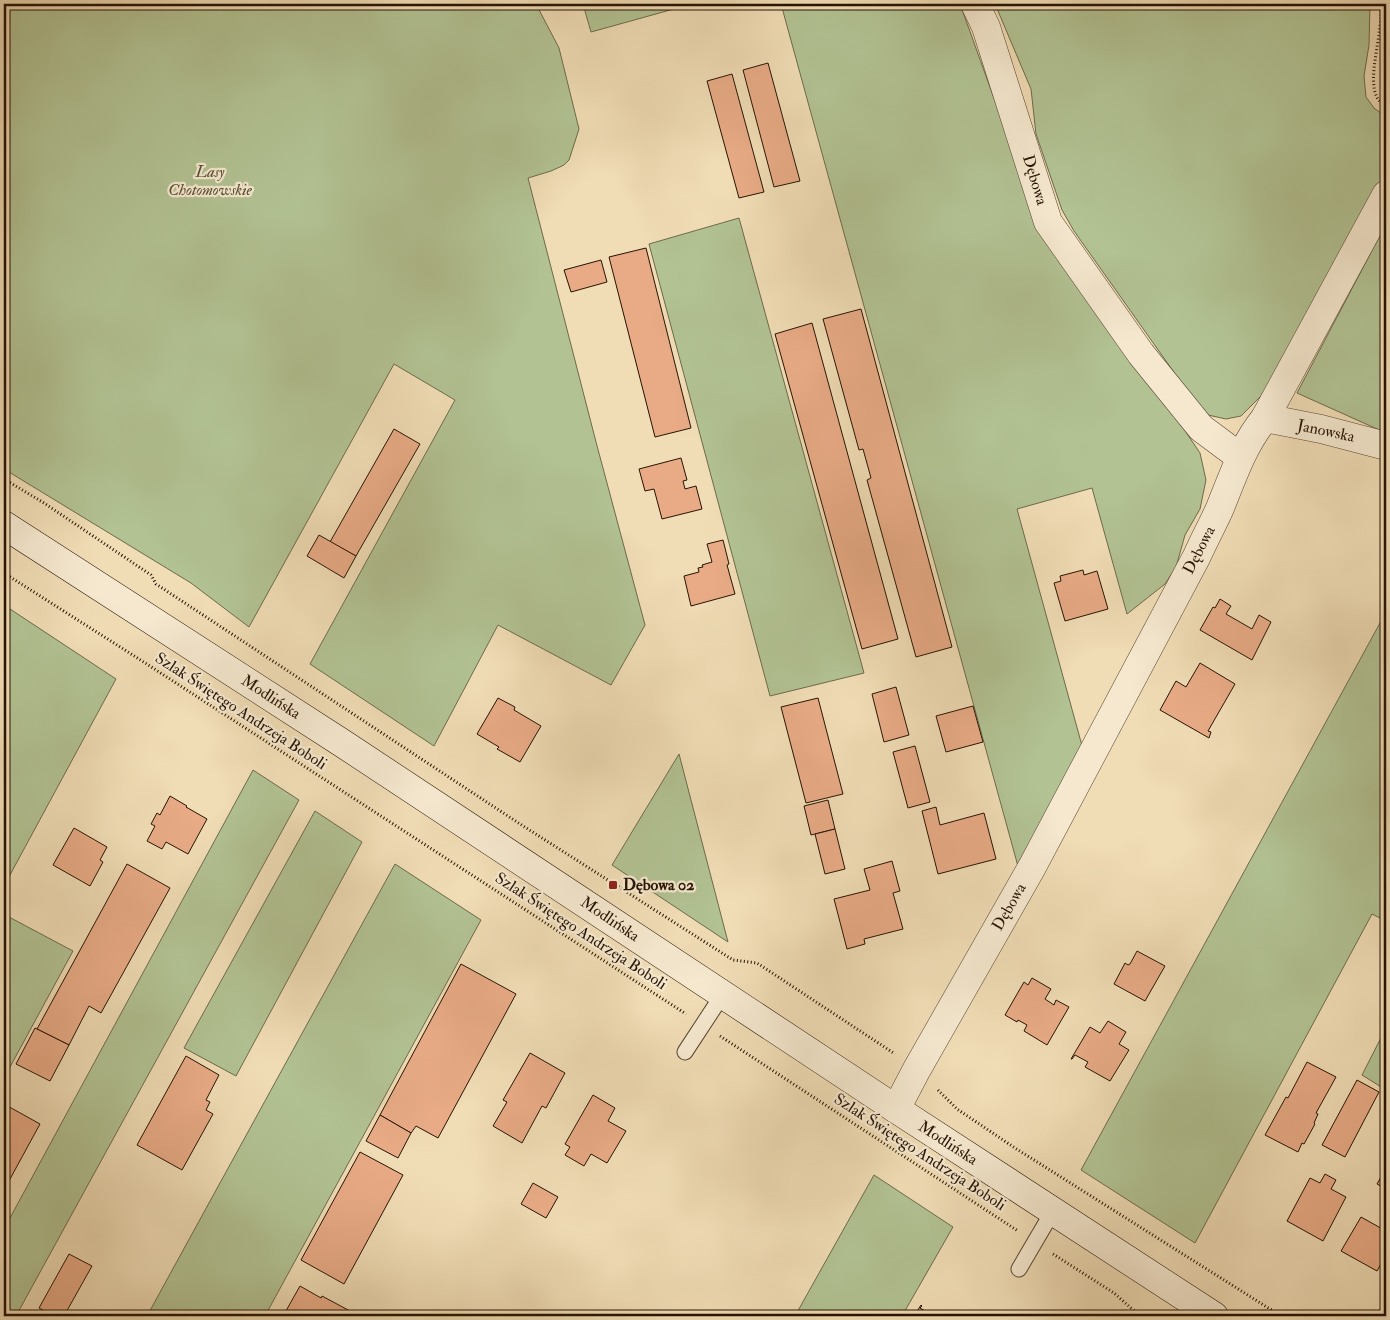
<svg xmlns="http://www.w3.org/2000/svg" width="1390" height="1320" font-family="'IM FELL Double Pica',serif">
	<rect width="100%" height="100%" fill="#f0dcb5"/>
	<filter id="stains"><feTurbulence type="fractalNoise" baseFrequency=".004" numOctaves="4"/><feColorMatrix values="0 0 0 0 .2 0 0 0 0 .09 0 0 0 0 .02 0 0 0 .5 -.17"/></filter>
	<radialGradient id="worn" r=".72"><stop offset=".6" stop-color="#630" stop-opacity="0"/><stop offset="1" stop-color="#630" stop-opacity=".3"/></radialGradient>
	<g fill="#b2c293" stroke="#6c6a4b">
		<polygon points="4,4 536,4 559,48 579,129 569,160 564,165 551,171 528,178 596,442 645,625 611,685 498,625 434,746 310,664 455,400 394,364 249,627 191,583 4,469"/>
		<polygon points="583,4 680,4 681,7 591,32"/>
		<polygon points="781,4 960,4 1044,237 1167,404 1200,453 1206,480 1200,509 1185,535 1176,567 1165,584 1127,614 1092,488 1017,509 1084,753 1019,870"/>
		<polygon points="995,4 1370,4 1369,45 1364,76 1366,97 1374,108 1386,117 1386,183 1262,395 1241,416 1226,419 1208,415 1195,402 1074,231 1062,210 1036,134 1031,89"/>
		<polygon points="1386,36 1386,96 1381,86 1381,77"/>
		<polygon points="739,218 864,673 770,696 649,244"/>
		<polygon points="1386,224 1386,433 1297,393"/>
		<polygon points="4,605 116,679 4,886"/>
		<polygon points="1386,612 1386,921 1372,914 1195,1243 1081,1170"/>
		<polygon points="679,754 728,942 612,865"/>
		<polygon points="253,770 299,800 16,1316 4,1316 4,1229"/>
		<polygon points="315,811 362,842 236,1076 184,1048"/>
		<polygon points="395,864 481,920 265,1316 147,1316"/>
		<polygon points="9,917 73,951 4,1078 4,926"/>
		<polygon points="1386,1028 1386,1090 1362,1075"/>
		<polygon points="874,1175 953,1227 902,1316 795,1316"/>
	</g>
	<g fill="#e8ab86" stroke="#261303">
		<polygon points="768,63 800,181 774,187 743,70"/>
		<polygon points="732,74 764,192 739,198 707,81"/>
		<polygon points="646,248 691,428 655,437 609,257"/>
		<polygon points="601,260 607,282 571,292 564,270"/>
		<polygon points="861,309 952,647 916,657 867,480 871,478 863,449 859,450 823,319"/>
		<polygon points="812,323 898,639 862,649 775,334"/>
		<polygon points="394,429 420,444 356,556 330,542"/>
		<polygon points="681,458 687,480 683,481 685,489 696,486 702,509 662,519 654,489 645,491 639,469"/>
		<polygon points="319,535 356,556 344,578 307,556"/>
		<polygon points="723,540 729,564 727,565 735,594 691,606 684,576 699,572 698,568 703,567 702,565 712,562 707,544"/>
		<polygon points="1083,570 1084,575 1097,571 1108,609 1065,621 1054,583 1061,581 1060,576"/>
		<polygon points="1220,599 1231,606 1226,614 1252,629 1259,615 1271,622 1252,660 1200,630 1213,607 1215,608"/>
		<polygon points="1200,663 1235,684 1208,731 1211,732 1209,738 1160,710 1176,681 1186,687"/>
		<polygon points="896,687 909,735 884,742 872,694"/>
		<polygon points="498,698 515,707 514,710 541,726 520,762 497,749 499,747 477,734"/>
		<polygon points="818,698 843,794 806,803 781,707"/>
		<polygon points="973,706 983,742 946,752 936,716"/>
		<polygon points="915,746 930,802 908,808 893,752"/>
		<polygon points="170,796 187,806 186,807 207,819 188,854 166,842 162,849 147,841 155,826 151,824 157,813 160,815"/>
		<polygon points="828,800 835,829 811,835 804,806"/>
		<polygon points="936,807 940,825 984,813 996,859 938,874 922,811"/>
		<polygon points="74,828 107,847 100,860 103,862 90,886 53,865"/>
		<polygon points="835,829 845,869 825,874 815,834"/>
		<polygon points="892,861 900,891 893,893 903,929 864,939 865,944 847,949 834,899 870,890 864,869"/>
		<polygon points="127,864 170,888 101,1013 89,1006 69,1045 37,1029"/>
		<polygon points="1137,951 1165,966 1145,1001 1114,984 1125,963 1128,965 1130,964"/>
		<polygon points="461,964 516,994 438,1138 416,1126 411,1133 380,1115"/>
		<polygon points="1032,978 1051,989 1045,999 1054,1005 1056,1000 1069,1007 1047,1045 1024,1031 1027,1025 1018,1020 1017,1022 1005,1015 1024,982 1028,985"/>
		<polygon points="1108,1021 1126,1032 1119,1044 1129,1050 1110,1081 1085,1067 1088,1062 1075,1055 1072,1059 1071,1059 1090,1027 1100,1033"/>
		<polygon points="35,1028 69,1045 50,1081 16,1064"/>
		<polygon points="530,1053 565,1073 546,1108 542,1106 522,1143 493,1126 507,1102 503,1100"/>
		<polygon points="186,1056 219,1075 206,1100 210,1102 206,1110 213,1114 182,1170 137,1145"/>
		<polygon points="1307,1062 1336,1077 1316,1113 1318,1114 1314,1123 1315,1124 1304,1144 1302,1143 1298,1152 1265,1135 1286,1097 1288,1098"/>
		<polygon points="1357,1080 1379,1092 1345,1157 1322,1145"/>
		<polygon points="593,1095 615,1108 608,1121 626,1131 607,1163 591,1154 584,1166 565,1155 570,1147 565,1144"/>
		<polygon points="4,1104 40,1124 4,1190"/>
		<polygon points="380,1115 411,1133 398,1158 366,1141"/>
		<polygon points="360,1152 403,1175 344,1284 301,1260"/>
		<polygon points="1386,1168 1386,1189 1377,1184"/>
		<polygon points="1325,1174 1336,1180 1331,1189 1346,1197 1323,1241 1287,1221 1310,1178 1320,1183"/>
		<polygon points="533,1183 558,1197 546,1218 521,1204"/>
		<polygon points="1361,1217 1386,1231 1386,1255 1377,1271 1341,1251"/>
		<polygon points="69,1254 92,1266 64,1316 54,1316 39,1308"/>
		<polygon points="300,1286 321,1298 322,1296 350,1311 347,1316 283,1316"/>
		<polygon points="921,1305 922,1306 920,1308 934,1316 914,1316"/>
	</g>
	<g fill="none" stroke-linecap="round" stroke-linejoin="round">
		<g stroke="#584530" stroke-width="17">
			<g id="lane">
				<polyline points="685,1052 723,994"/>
				<polyline points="1019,1269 1053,1211"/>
			</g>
		</g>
		<g stroke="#584530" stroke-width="29">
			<g id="street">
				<polyline points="975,4 986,27 1048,222 1141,354 1201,428 1240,457"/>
				<polyline points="1265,418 1321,429 1386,446"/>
				<path d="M896,1109L917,1069L1032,867L1197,556C1204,540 1213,524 1220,508C1233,476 1243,445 1265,418L1386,195"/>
			</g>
		</g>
		<g stroke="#261303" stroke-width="29">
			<polyline id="secondary" points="4,525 342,743 896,1109 1214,1316"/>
		</g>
		<g stroke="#261303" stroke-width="3" stroke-dasharray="1 2.5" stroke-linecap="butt">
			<path d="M1380,4C1385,30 1365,78 1378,99C1380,102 1384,105 1386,108"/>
			<polyline points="4,479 44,503 151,575 156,584 517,822 733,960 757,963 895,1054"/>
			<polyline points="4,573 139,659 686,1014"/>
			<polyline points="720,1036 1018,1231"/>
			<polyline points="938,1090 957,1109 1015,1148 1281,1316"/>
			<polyline points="1053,1254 1114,1293 1140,1316"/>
		</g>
		<use href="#lane" stroke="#f5e8cf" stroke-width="15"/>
		<use href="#street" stroke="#f5e8cf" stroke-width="28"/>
		<use href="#secondary" stroke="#f5e8cf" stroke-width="28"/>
	</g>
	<rect fill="#8f2418" stroke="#f5e8cf" stroke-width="2" x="608" y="880" width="10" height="10" rx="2.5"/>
	<g text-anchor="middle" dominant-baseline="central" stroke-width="4.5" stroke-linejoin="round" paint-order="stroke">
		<g font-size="16" font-style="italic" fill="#575035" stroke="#f5e8cf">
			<text x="210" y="172">Lasy<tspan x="210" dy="18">Chotomowskie</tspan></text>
		</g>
		<g font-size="16" fill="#261303" stroke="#f5e8cf">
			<text transform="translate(1035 180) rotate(73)">Dębowa</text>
			<text transform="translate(1326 431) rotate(12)">Janowska</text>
			<text transform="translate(1199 550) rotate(-63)">Dębowa</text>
			<text transform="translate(271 697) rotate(33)">Modlińska</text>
			<text transform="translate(241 711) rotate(33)">Szlak Świętego Andrzeja Boboli</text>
			<text transform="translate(1009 907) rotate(-60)">Dębowa</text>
			<text transform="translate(610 919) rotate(34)">Modlińska</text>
			<text transform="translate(581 931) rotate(33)">Szlak Świętego Andrzeja Boboli</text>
			<text transform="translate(948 1143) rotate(33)">Modlińska</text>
			<text transform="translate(920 1152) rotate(33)">Szlak Świętego Andrzeja Boboli</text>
		</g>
		<g font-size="16" font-weight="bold" fill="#261303" stroke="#f5e8cf" text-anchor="start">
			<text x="623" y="885">Dębowa 02</text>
		</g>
	</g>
	<rect width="1390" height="1320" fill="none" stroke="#f0dcb5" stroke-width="20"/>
	<rect x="5" y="5" width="1380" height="1310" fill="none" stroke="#261303" stroke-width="2.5"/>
	<rect x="10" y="10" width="1370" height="1300" fill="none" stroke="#261303"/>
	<rect width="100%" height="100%" filter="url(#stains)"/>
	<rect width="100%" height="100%" fill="url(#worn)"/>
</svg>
